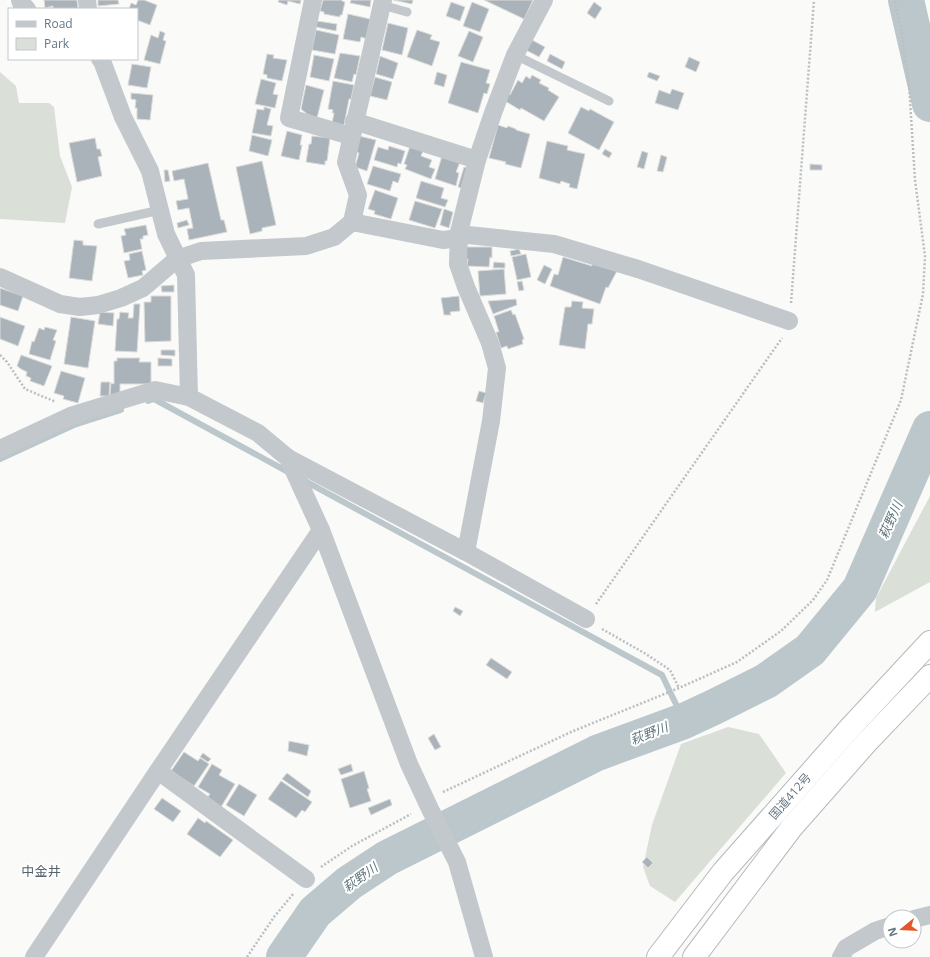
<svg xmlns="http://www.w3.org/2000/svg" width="930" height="957" font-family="'Open Sans','Noto Sans JP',sans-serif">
	<rect width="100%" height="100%" fill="#fafaf8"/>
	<g fill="#dadfd7">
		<polygon points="0,72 16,86 19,103 49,103 54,107 60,156 72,187 65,223 0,219"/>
		<polygon points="930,496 930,582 875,612 876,598"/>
		<polygon points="728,727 759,734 786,773 675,902 650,886 643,867 652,825 681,744"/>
	</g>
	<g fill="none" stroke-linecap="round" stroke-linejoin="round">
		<g stroke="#bbc7cb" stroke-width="6">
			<polyline points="148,401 154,399 290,473"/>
			<polyline points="0,459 74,425 121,410"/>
			<polyline points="303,480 662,675 684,721"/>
		</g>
		<g stroke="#bbc7cb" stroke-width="36">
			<polyline points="906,0 930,104"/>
			<polyline points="284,957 315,912 349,883 387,858 597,753 684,721 714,707 766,681 810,650 860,589 930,429"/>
		</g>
	</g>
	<g fill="#aab3b9" stroke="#dcdcda">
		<polygon points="44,0 77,0 78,9 53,9 53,6 45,8"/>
		<polygon points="98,0 118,0 119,4 98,6"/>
		<polygon points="138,0 144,0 157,5 150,25 137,20 137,9 129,9 131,3 136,5"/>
		<polygon points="279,0 301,0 300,4 288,1 287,5 278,2"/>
		<polygon points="323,0 342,0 342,1 345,2 342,15 340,15 340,17 324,14 324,12 320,11"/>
		<polygon points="351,0 371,0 370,7 350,3"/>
		<polygon points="393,0 413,0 412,4"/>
		<polygon points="484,0 533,0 524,19"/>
		<polygon points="451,2 465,7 460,21 446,16"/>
		<polygon points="472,2 489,9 480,32 463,26"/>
		<polygon points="594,2 602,8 595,19 587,13"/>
		<polygon points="348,14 370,19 367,39 361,37 360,42 343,39"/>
		<polygon points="317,21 337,24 336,31 316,27"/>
		<polygon points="388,23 408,28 402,55 382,50"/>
		<polygon points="316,30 339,35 335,54 312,50"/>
		<polygon points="417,30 432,35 430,39 440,42 432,66 407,57"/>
		<polygon points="160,31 165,33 163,40 166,41 160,64 144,60 151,35 158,38"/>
		<polygon points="469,31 483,37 473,62 458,56"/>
		<polygon points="532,40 545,47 539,57 526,50"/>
		<polygon points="340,53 360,56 356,75 354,74 352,82 334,78"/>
		<polygon points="267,54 274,55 273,58 287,60 282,81 267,78 267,75 263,74"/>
		<polygon points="550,54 565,62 562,69 547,61"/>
		<polygon points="314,55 334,59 329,81 310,77"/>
		<polygon points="380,56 398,63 393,79 376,74"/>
		<polygon points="689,57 700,62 696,72 685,67"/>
		<polygon points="461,62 490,70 486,83 490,84 487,94 484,93 478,113 448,103"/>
		<polygon points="132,64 151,67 147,88 128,85"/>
		<polygon points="437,72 447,75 444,87 434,84"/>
		<polygon points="649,72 660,76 657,81 647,77"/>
		<polygon points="532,75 541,80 539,83 549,88 548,90 559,97 544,121 521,108 520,110 505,101 509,94 510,95 518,80 522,83 526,76 530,79"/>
		<polygon points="375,77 392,82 387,100 370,96"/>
		<polygon points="261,79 276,83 273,94 278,95 275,108 255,104"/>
		<polygon points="333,81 354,85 351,99 349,99 344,125 332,123 334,113 332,113 333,110 328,109"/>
		<polygon points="306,85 324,90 317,118 307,114 301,109"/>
		<polygon points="672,89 684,93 678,110 655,103 659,90 670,94"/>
		<polygon points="131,93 153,95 150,120 137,119 137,108 135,108 136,100 131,99"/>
		<polygon points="264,107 271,109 267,125 273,126 271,136 252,133 257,109 264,110"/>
		<polygon points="581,107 589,111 590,109 614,122 599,150 568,133"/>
		<polygon points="498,125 507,128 508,126 516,129 516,130 530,134 521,168 505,164 506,162 489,158"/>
		<polygon points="287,131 302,135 300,145 302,145 299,160 281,156"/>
		<polygon points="252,135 272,140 268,156 249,151"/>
		<polygon points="312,136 330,138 327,161 325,161 325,165 306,162 309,144 311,144"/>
		<polygon points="359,136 376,140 367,171 355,167 359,153 355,151"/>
		<polygon points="95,138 97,149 100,149 102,156 98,157 102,176 77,182 69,143"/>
		<polygon points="547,141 568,146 567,150 585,154 577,189 569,187 570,184 561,181 560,184 539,178"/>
		<polygon points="389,146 405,151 401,164 398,163 397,167 374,160 378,147 388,150"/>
		<polygon points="410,146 423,151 421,156 432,160 429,167 435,169 431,179 405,169 407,165 404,164"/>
		<polygon points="605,149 612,153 609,158 602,154"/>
		<polygon points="642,151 648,153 644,169 637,167"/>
		<polygon points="661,155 667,157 663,172 657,171"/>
		<polygon points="442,156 460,162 456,172 459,173 456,186 435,179"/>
		<polygon points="262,161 276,225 262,228 262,231 250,234 236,167"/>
		<polygon points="208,163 221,220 224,220 227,232 189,240 187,229 193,228 189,208 178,210 176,201 188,199 184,179 174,181 172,171"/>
		<polygon points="810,164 822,165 822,170 810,170"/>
		<polygon points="373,166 401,174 398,183 393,181 390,191 367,184"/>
		<polygon points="464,167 467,168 461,188 458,187"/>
		<polygon points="164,170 168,170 170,181 165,182"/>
		<polygon points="421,181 444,188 441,198 448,200 445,207 416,198"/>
		<polygon points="375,190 398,198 391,219 374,214 375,211 368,209"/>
		<polygon points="415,201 442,209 435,228 409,220"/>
		<polygon points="444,209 453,212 449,228 440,225"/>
		<polygon points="187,220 189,225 178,228 177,223"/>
		<polygon points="146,225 148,235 143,236 143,239 140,239 142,249 124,253 121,236 126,235 124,229"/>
		<polygon points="74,240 83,241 83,245 97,246 92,281 69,278"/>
		<polygon points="465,247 492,247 492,258 490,257 489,267 467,266 468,259 465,259"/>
		<polygon points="519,249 521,254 511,256 510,251"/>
		<polygon points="142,251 146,270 142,271 143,275 128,278 124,261 130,260 129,254"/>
		<polygon points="526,254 531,277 517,280 512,257"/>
		<polygon points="563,257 592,266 592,264 618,269 608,288 606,287 600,304 550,286 554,274 558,275"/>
		<polygon points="494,262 505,263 505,268 493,268"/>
		<polygon points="544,265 552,269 545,284 537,280"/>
		<polygon points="504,269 506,294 480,296 478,271"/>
		<polygon points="522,281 524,290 519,291 517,282"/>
		<polygon points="174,285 174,292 162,292 161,286"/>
		<polygon points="0,288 23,296 18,311 0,305"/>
		<polygon points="151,296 171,296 171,341 145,342 144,302 151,302"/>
		<polygon points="459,296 460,311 450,312 451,315 444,315 441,298"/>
		<polygon points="516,299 517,305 493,314 488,301"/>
		<polygon points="572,301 583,302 582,308 594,309 592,324 588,324 585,349 559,345 565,307 571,307"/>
		<polygon points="134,304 140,304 137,352 115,351 117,319 119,319 120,312 129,313 128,318 133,318"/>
		<polygon points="511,310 513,315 515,314 524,339 522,340 523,344 508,349 507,346 501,348 496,332 499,332 494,316"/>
		<polygon points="100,312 114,313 113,326 98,324"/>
		<polygon points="0,317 25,326 18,346 0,339"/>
		<polygon points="71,317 95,321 88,368 64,364"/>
		<polygon points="45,327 57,330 53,340 56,341 50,360 29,354 32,341 34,342 39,328 44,330"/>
		<polygon points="161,350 175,350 175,356 161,355"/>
		<polygon points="21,355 52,366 44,386 30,381 31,378 26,376 27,372 21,369 17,366"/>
		<polygon points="117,358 140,358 139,362 151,362 151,384 120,384 120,395 110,395 111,383 114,384 114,361 117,361"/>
		<polygon points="158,358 172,359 172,366 158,366"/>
		<polygon points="61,371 85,378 78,403 63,399 64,396 54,393"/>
		<polygon points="101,382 110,382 109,396 100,396"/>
		<polygon points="479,391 486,393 483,403 476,401"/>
		<polygon points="455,607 463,611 460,616 453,611"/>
		<polygon points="491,658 512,672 507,679 486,665"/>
		<polygon points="434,734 441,747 435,750 428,738"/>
		<polygon points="289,741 309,745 307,756 288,751"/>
		<polygon points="184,752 198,761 200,758 209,764 194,786 171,771"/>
		<polygon points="203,753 211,759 208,762 200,757"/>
		<polygon points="212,764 222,770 219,775 235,784 221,807 207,798 210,794 198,787"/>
		<polygon points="351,764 353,771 341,775 338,769"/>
		<polygon points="364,771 369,788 367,789 371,801 350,808 341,779"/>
		<polygon points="287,773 311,791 308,797 282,779"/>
		<polygon points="281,781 312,802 305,812 302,810 296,818 268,799"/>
		<polygon points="239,784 257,795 244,816 226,805"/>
		<polygon points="162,798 181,811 173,822 154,809"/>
		<polygon points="390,799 392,805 371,815 368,808"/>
		<polygon points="198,818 205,823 206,821 233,840 220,857 187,834"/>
		<polygon points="647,857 653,863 648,868 642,862"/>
	</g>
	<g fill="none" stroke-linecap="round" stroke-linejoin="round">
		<g stroke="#b4b9bd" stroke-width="24">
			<g id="highway">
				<polyline points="658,957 723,872 850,728 930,642"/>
				<polyline points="694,957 792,827 866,743 930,676"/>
			</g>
		</g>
		<g stroke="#bbbfc2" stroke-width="2.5" stroke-dasharray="2 2" stroke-linecap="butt">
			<polyline points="791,303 814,0"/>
			<polyline points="0,355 7,362 25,389 56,402"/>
			<polyline points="596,604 782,338"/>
			<polyline points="602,629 646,654 670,670 679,688"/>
			<polyline points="443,792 571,732 679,688 737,662 781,631 813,600 827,580 901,400 923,294 925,256 915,180 909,84 900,23 894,0"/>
			<polyline points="321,867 352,846 411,814"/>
			<polyline points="247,957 274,917 294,893"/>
		</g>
		<g stroke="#c3c8cc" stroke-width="9">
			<polyline points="382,5 407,12"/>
			<polyline points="515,55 609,101"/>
			<polyline points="98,224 160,210"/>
		</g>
		<g stroke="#c3c8cc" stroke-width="18">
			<polyline points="20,0 21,3 27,9"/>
			<polyline points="87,0 88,9"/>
			<polyline points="313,0 289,118 351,136"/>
			<polyline points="100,59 102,61 123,117 150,171 166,234 186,275 189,397 258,433 288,458 321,530 409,764 430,809 457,862 484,957"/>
			<polyline points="354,121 477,160"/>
			<polyline points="352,222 443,240 459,238 468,235 554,244 638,269 789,321"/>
			<polyline points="0,277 60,304 80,307 98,305 121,298 143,288 177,259 201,251 306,246 334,237 352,222 358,195 346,162 383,0"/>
			<polyline points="0,449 73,415 155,390 189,397"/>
			<polyline points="288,458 466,552 586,619"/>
			<polyline points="466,552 491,421 497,368 490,343 466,287 458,264 459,232 477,160 493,113 515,55 544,0"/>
			<polyline points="158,771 306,879"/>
			<polyline points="914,919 930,915"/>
			<polyline points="34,957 158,771 321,530"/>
			<polyline points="841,957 846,948 875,931 890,926"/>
		</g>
		<use href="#highway" stroke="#fff" stroke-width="22"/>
	</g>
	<g text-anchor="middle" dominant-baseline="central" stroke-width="4" stroke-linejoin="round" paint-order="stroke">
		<g font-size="12" fill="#657683" stroke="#fff">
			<text transform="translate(790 796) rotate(-49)">国道412号</text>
		</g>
		<g font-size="13" font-style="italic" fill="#60757c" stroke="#fff">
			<text transform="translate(890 520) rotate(-66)">萩野川</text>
			<text transform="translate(649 733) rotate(-21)">萩野川</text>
			<text transform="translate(360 877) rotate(-36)">萩野川</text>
		</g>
		<g font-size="13" fill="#57646e" stroke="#fff">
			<text x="41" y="871">中金井</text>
		</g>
	</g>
	<rect x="8" y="8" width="130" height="52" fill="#ffffff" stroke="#c1c8cd"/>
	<rect x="16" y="21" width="20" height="6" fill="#c3c8cc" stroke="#c1c8cd"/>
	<text x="44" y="28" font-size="12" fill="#657683">Road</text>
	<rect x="16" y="38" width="20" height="12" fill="#dadfd7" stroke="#c1c8cd"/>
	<text x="44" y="48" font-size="12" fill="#657683">Park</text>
	<g transform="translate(902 929) rotate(252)"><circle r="19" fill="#ffffff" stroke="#c1c8cd"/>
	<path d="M0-3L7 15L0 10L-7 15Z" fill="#e4572e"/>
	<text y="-6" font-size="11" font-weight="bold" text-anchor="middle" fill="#657683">N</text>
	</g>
</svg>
